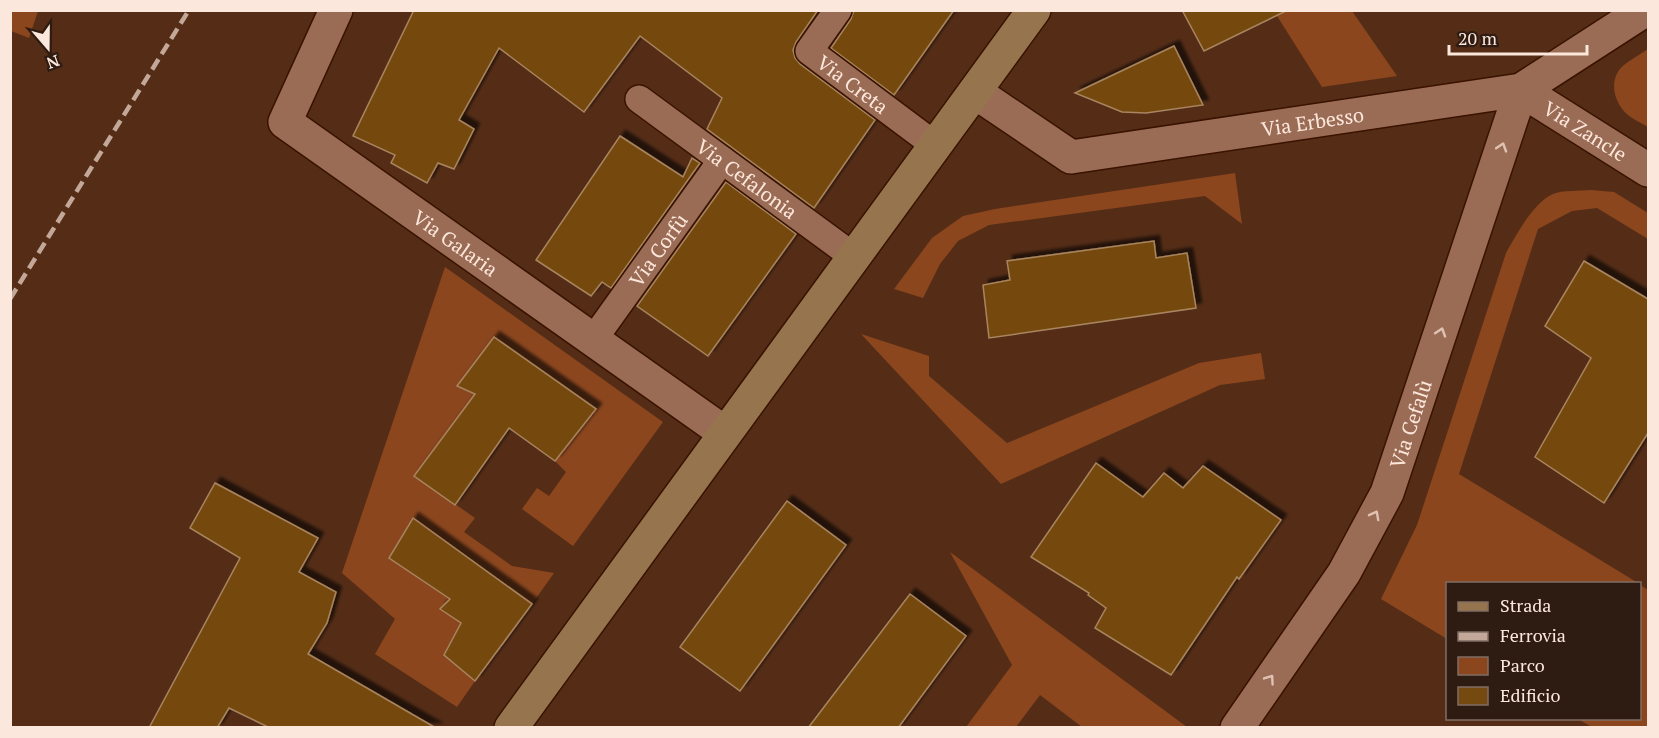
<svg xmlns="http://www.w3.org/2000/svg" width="1659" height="738" font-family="'PT Serif',serif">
	<defs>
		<filter id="shadow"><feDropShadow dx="5.5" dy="-5.5" stdDeviation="1.5" flood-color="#0009"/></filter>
	</defs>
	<rect width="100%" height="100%" fill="#552d17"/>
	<g fill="#8b461e">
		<polygon points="11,10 38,11 29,38 11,31"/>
		<polygon points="1288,10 1352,11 1397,76 1322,87 1277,16"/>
		<path d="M1648,49V127C1642,123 1634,120 1628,115C1613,102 1608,78 1624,65C1631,59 1641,54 1648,49Z"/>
		<polygon points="1235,173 1242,224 1205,196 989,225 958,241 940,264 923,298 894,289 932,238 963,216 995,209"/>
		<path d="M1591,190L1614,192L1648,213V239L1597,208L1572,211L1538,229L1459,474L1638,583L1448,584L1447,639L1381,599L1417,525L1506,253C1516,235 1534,202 1553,194C1562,190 1581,191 1591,190Z"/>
		<polygon points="445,267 663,422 573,546 522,509 537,488 549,496 566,472 555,461 596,409 494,337 458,386 475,394 415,476 475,518 464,532 512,566 554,573 532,604 412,519 389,558 450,599 461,623 444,655 475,681 457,707 375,654 395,619 342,573"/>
		<polygon points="861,334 929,356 929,376 1007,443 1199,363 1261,353 1265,379 1220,385 1001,484"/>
		<polygon points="950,552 1187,727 1082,727 1040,695 1016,727 966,727 1012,665"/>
		<polygon points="1640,585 1648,590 1648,727 1592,727 1578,719 1640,718"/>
	</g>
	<g fill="#754a10" stroke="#a9855f" stroke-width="1.5" filter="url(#shadow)">
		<polygon points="414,10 818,10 796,42 793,50 795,58 800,64 875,120 814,208 707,129 722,98 640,36 584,112 499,48 459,120 474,129 454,169 438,163 427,183 391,163 395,155 353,136"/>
		<polygon points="854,10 954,10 894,95 831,48 851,19"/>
		<polygon points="1182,10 1288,10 1204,51"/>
		<polygon points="1174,46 1203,105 1146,113 1122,112 1075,93"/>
		<polygon points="620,136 683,177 692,158 700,163 611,288 602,282 591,296 536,260"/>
		<polygon points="726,182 796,234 708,356 637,306"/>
		<polygon points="1154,241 1156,258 1187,253 1196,308 989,338 983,285 1010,280 1007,261"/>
		<polygon points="1584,261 1648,299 1648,433 1604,503 1535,457 1591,358 1545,326"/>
		<polygon points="494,337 596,409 555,461 509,428 455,505 414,476 475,394 457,386"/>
		<polygon points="1096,463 1143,497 1164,473 1183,488 1203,466 1281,520 1239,579 1237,577 1171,675 1095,628 1106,608 1088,595 1089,593 1031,557"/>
		<polygon points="215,483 318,538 299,572 336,592 327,623 308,654 436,728 270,728 229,708 217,728 149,728 240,558 190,528"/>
		<polygon points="787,501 846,545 740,691 680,647"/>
		<polygon points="413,518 532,604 475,681 444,655 461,623 440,609 450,599 389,558"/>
		<polygon points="910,594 966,636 898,728 808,728"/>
	</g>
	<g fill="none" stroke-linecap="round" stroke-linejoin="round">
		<g stroke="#391300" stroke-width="30">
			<g id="lane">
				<path id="s1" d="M838,10L809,51L936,146"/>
				<path id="s2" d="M639,99L854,257"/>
				<path id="s3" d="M593,340L722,160"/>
			</g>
		</g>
		<g stroke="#391300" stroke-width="36">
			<g id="street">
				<path id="s4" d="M336,10L285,122L725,433"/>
				<path id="s5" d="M975,92L1071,157L1521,90L1645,10"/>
				<path id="s6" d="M1237,728L1344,573L1387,493L1521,90L1648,170"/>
			</g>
		</g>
		<g stroke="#391300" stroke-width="36">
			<polyline id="secondary" points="511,728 1034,10"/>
		</g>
		<use href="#lane" stroke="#9b6c55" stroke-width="27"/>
		<use href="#street" stroke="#9b6c55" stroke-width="33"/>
		<use href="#secondary" stroke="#96754e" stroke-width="33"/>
		<polyline stroke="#c3a899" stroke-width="4.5" stroke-dasharray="12 6" stroke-linecap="butt" points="10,299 189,10"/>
	</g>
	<defs><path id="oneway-chevron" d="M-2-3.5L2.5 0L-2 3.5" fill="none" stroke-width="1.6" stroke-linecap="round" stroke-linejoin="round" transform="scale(1.5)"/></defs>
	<g stroke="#dfc2b4">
		<use href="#oneway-chevron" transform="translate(1502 147) rotate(-72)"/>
		<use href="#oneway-chevron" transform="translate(1441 332) rotate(-72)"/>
		<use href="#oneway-chevron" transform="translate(1375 515) rotate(-62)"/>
		<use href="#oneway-chevron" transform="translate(1270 679) rotate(-55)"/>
	</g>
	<g text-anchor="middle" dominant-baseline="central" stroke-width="4.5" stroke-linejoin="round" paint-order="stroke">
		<g font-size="20" fill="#fce7dc" stroke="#2e1b12">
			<text stroke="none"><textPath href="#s1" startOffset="105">Via Creta</textPath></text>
			<text stroke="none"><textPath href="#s5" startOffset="360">Via Erbesso</textPath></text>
			<text stroke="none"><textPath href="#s6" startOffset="780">Via Zancle</textPath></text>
			<text stroke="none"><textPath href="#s2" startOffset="134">Via Cefalonia</textPath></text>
			<text stroke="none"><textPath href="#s4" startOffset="332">Via Galaria</textPath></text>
			<text stroke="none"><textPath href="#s3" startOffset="111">Via Corfù</textPath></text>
			<text stroke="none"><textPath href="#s6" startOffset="352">Via Cefalù</textPath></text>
		</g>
	</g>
	<rect width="1659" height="738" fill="none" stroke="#fce7dc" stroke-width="24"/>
	<rect x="1446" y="582" width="195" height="138" fill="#2e1b12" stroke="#806d63" stroke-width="1.5"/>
	<rect x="1458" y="602" width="30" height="9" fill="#96754e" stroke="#806d63" stroke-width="1.5"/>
	<text x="1500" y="612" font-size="18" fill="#fce7dc">Strada</text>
	<rect x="1458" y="632" width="30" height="9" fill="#c3a899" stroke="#806d63" stroke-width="1.5"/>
	<text x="1500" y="642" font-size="18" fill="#fce7dc">Ferrovia</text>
	<rect x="1458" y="657" width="30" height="18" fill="#8b461e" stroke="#806d63" stroke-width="1.5"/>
	<text x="1500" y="672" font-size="18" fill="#fce7dc">Parco</text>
	<rect x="1458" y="687" width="30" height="18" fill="#754a10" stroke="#806d63" stroke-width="1.5"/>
	<text x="1500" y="702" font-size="18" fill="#fce7dc">Edificio</text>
	<g transform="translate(48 48) rotate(160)" stroke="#2e1b12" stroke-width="4.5" paint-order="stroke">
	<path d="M0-4.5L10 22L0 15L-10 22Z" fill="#fce7dc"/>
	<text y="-9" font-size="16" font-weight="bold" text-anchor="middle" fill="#fce7dc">N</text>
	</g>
	<path d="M1449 45v9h138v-9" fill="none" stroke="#fce7dc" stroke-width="3"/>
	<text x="1458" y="45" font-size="18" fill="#fce7dc" stroke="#2e1b12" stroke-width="4.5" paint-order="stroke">20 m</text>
</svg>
